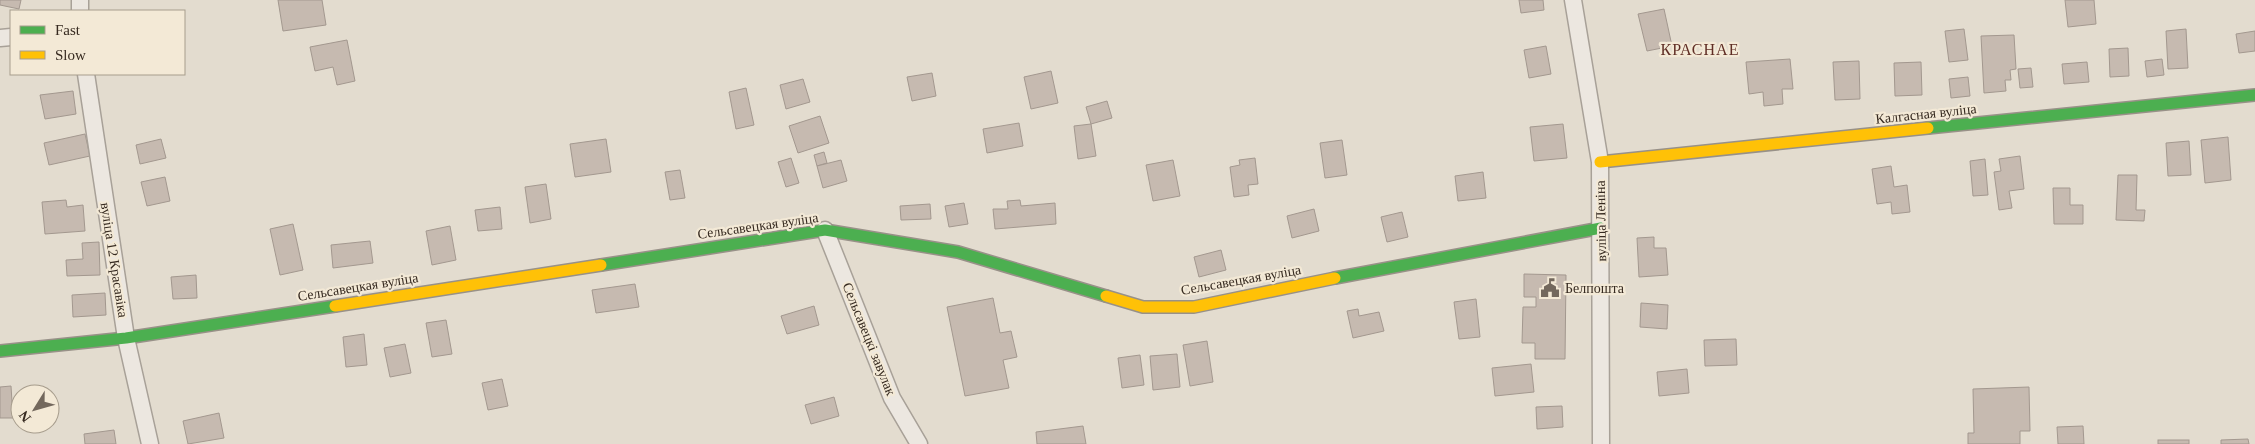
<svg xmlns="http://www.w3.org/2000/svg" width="2255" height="444" font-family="'Times New Roman',serif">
	<rect width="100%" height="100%" fill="#e3dccf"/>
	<g fill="#c6bab0" stroke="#a3988f">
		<polygon points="0,0 21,0 19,9 0,5"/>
		<polygon points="278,0 322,0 326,25 283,31"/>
		<polygon points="1519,0 1543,0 1544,10 1521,13"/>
		<polygon points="2065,0 2094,0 2096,24 2068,27"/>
		<polygon points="1664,9 1672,46 1647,51 1638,14"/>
		<polygon points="1964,29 1968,60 1949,62 1945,31"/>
		<polygon points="2186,29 2188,68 2168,69 2166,31"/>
		<polygon points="2255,31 2255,51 2239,53 2236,34"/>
		<polygon points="2014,35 2016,69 2010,70 2011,80 2005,80 2006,91 1984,93 1981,36"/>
		<polygon points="347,40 355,81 337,85 333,67 315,71 310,47"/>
		<polygon points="1546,46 1551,74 1529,78 1524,50"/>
		<polygon points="2128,48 2129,76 2110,77 2109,49"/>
		<polygon points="1790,59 1793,89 1782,89 1783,104 1764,106 1763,92 1749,94 1746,62"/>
		<polygon points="2162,59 2164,75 2147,77 2145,61"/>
		<polygon points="1859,61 1860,99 1835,100 1833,62"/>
		<polygon points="1921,62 1922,95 1895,96 1894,63"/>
		<polygon points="2087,62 2089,82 2064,84 2062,64"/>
		<polygon points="2031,68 2033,87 2020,88 2018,69"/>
		<polygon points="1051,71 1058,103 1031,109 1024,77"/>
		<polygon points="932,73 936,96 912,101 907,77"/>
		<polygon points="1968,77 1970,96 1951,98 1949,79"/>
		<polygon points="803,79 810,102 786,109 780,85"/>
		<polygon points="746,88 754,125 736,129 729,92"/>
		<polygon points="73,91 76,114 45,119 40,95"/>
		<polygon points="1107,101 1112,118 1091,124 1086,107"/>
		<polygon points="820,116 829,143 798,153 789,126"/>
		<polygon points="1019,123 1023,146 987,153 983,129"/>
		<polygon points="1091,124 1096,156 1078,159 1074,126"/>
		<polygon points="1563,124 1567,158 1534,161 1530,127"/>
		<polygon points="85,134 90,156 49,165 44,143"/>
		<polygon points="2228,137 2231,180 2205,183 2201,140"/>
		<polygon points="161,139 166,158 140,164 136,145"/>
		<polygon points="606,139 611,172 575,177 570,144"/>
		<polygon points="1342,140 1347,175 1325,178 1320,143"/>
		<polygon points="2189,141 2191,175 2168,176 2166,143"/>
		<polygon points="824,152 827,163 817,166 814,155"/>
		<polygon points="2020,156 2024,189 2009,191 2012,208 1999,210 1994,172 2001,171 1999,159"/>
		<polygon points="791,158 799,183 786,187 778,162"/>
		<polygon points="1255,158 1258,184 1248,185 1249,195 1234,197 1230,167 1240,165 1239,160"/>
		<polygon points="1985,159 1988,195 1973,196 1970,161"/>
		<polygon points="841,160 847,181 823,188 817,166"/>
		<polygon points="1173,160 1180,196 1153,201 1146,165"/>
		<polygon points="1891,166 1894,187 1907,185 1910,212 1892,214 1891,202 1877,204 1872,169"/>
		<polygon points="680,170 685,198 670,200 665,172"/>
		<polygon points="1483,172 1486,198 1458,201 1455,176"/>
		<polygon points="2118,175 2137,175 2136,210 2145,210 2144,221 2116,220"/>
		<polygon points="165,177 170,201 147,206 141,182"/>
		<polygon points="546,184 551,219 530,223 525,187"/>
		<polygon points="2053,188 2070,188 2070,205 2083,205 2083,224 2054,224"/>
		<polygon points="66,200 67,207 83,205 85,231 45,234 42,202"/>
		<polygon points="1020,200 1021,206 1055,203 1056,224 995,229 993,209 1008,209 1007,201"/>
		<polygon points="964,203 968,224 949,227 945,206"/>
		<polygon points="930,204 931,219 901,220 900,206"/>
		<polygon points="500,207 502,229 478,231 475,210"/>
		<polygon points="1314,209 1319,231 1292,238 1287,216"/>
		<polygon points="1402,212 1408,237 1387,242 1381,217"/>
		<polygon points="293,224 303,270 280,275 270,229"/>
		<polygon points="450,226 456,260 432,265 426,231"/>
		<polygon points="1654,237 1654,248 1666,248 1668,275 1639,277 1637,238"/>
		<polygon points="370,241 373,263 333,268 331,245"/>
		<polygon points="99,242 100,275 67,276 66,260 83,259 82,243"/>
		<polygon points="1221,250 1226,270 1199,277 1194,257"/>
		<polygon points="1524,274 1566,275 1565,359 1535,359 1535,343 1522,343 1523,307 1536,307 1536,297 1524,297"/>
		<polygon points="196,275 197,298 173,299 171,277"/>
		<polygon points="635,284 639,307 596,313 592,290"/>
		<polygon points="105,293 106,315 73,317 72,295"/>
		<polygon points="993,298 1000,333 1011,331 1017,357 1003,360 1009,388 965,396 947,307"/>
		<polygon points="1476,299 1480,337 1459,339 1454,302"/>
		<polygon points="1641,303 1668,305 1667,329 1640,327"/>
		<polygon points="814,306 819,325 787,334 781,316"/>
		<polygon points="1358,309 1359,316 1379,312 1384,331 1353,338 1347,311"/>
		<polygon points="446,320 452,354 432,357 426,323"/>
		<polygon points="364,334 367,365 346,367 343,337"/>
		<polygon points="1736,339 1737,365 1705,366 1704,340"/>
		<polygon points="1207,341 1213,382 1190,386 1183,345"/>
		<polygon points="405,344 411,373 390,377 384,348"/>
		<polygon points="1177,354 1180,387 1153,390 1150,356"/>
		<polygon points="1140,355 1144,385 1122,388 1118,358"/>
		<polygon points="1531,364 1534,392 1495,396 1492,368"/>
		<polygon points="1687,369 1689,393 1659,396 1657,372"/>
		<polygon points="502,379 508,406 488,410 482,383"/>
		<polygon points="11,386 13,418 0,418 0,387"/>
		<polygon points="2029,387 2030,431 2020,431 2020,444 1968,444 1968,433 1974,433 1973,389"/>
		<polygon points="834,397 839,416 811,424 805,405"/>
		<polygon points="1562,406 1563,427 1537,429 1536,407"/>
		<polygon points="219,413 224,438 188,444 183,421"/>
		<polygon points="1083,426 1086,444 1037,444 1036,432"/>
		<polygon points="2083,426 2084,444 2058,444 2057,427"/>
		<polygon points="114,430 116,444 85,444 84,434"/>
		<polygon points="2248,439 2249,444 2221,444 2221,440"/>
		<rect x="2158" y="440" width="31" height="4"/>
	</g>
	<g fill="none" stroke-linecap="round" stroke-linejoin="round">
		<g stroke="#a8a198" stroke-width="19">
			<g id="street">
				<polyline points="1573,0 1600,162 1601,444"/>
				<polyline points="80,11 80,0"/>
				<polyline points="0,38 11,37"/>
				<polyline points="86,74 126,338 150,444"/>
				<polyline points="825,230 892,398 919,444"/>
			</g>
		</g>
		<g stroke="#989188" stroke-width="14">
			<g id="fast">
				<polyline points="1928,128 2255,95"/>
				<polyline points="601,265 825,230 958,252 1106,296"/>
				<polyline points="1335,278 1601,228"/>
				<polyline points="0,351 126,338 335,306"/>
			</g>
		</g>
		<g stroke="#989188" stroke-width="14">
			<g id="slow">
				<polyline points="1600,162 1928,128"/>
				<polyline points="1106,296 1143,307 1194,307 1335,278"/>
				<polyline points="335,306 601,265"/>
			</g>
		</g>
		<use href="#street" stroke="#ece7e0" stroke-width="16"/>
		<use href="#fast" stroke="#4caf50" stroke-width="11"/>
		<use href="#slow" stroke="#ffc107" stroke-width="11"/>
	</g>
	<defs>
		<g id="civic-bare" transform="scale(1.5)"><path d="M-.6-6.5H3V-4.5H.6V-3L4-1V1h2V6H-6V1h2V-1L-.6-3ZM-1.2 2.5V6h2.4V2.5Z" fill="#73685d" stroke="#f3e9d6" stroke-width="2.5" paint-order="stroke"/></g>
	</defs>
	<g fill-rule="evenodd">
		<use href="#civic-bare" x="1550" y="288"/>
	</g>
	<g text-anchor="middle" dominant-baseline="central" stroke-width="4.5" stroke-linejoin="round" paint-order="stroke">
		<g font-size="14" fill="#362a20" stroke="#f3e9d6">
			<text transform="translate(1926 114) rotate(-6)">Калгасная вуліца</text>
			<text transform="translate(1601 221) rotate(-91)">вуліца Леніна</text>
			<text transform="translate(758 226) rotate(-8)">Сельсавецкая вуліца</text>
			<text transform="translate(114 260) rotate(81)">вуліца 12 Красавіка</text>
			<text transform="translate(1241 280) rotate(-10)">Сельсавецкая вуліца</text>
			<text transform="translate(358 287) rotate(-9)">Сельсавецкая вуліца</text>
			<text transform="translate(869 339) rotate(68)">Сельсавецкі завулак</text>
		</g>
		<g font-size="14" fill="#362a20" stroke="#f3e9d6" text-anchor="start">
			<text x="1565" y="288">Белпошта</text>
		</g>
		<g font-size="16" letter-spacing="1" fill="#5f2d24" stroke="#f3e9d6">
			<text x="1700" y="49">КРАСНАЕ</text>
		</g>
	</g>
	<rect x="10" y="10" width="175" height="65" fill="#f3e9d6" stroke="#a79d8d"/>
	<rect x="20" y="26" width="25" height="8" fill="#4caf50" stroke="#a79d8d"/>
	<text x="55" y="35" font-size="15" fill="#362a20">Fast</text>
	<rect x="20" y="51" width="25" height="8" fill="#ffc107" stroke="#a79d8d"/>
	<text x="55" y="60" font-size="15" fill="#362a20">Slow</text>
	<g transform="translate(35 409) rotate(233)"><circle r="24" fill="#f3e9d6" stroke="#a79d8d"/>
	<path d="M0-4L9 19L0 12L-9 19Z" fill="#73685d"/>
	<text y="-8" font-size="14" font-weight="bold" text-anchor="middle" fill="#362a20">N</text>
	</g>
</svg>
